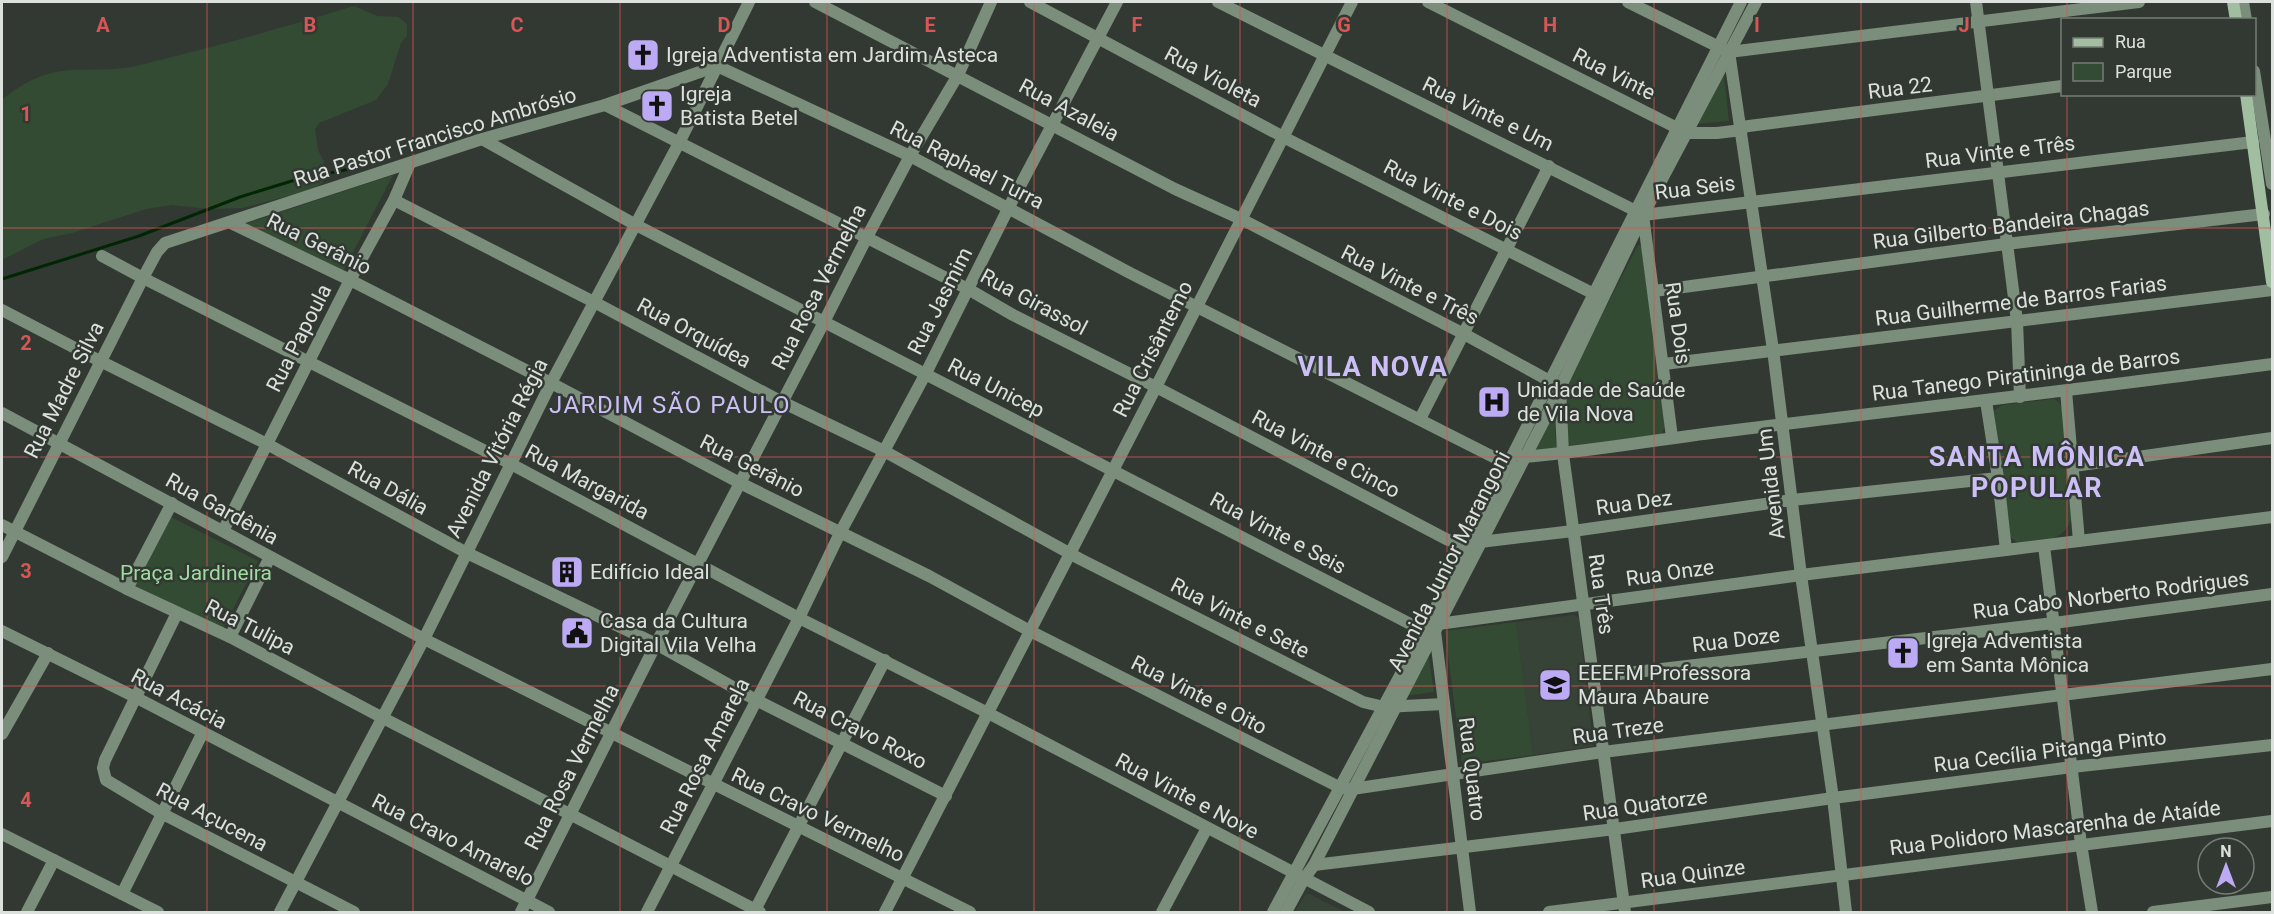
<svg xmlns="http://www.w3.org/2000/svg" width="2274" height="914" font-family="Roboto,sans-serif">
	<rect width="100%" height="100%" fill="#323932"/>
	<g fill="#384338">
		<polygon points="1574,615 1579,618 1593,746 1533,755 1516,622"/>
		<polygon points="1309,894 1345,912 1295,912 1305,895"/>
	</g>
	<g fill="#334b33">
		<path d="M354,6L377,16L398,17L407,24V36L401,43L388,84L376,100L319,123L315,129L318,150L324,162L322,183L314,189L243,208L209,209L172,205L146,209L72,233L43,239L2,260V100C22,83 45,71 72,70C93,69 116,71 136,66C210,48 282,28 354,6Z"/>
		<polygon points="1724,75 1729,121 1696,124"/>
		<polygon points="393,175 341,275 242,225"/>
		<polygon points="1638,245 1641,246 1665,428 1660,435 1572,447 1568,444 1565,391 1569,379"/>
		<path d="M2054,399L2059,402L2062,409L2072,518C2063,543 2041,541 2019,544L2010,537L1994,411L2002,405Z"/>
		<polygon points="1552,417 1555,420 1556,447 1553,449 1534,450"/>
		<polygon points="169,516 258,561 222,630 134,585"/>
		<polygon points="1516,622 1533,755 1462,764 1445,631"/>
		<polygon points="1428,652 1434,692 1404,696"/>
	</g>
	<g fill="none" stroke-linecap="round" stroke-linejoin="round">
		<polyline stroke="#002604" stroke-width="3" points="2,279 139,236 240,197 295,180 355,168"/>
		<g stroke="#7b8d7b" stroke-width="12">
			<polyline points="1218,2 1634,210"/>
			<polyline points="1428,2 1687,133 1717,133 1742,130"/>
			<polyline points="1628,2 1729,52 2139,2"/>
			<polyline points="2243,2 2246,20"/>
			<polyline points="717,66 910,156 1130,273 1517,469"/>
			<polyline points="2254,71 2272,184"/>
			<polyline points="605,105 968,289 1013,315 1156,387 1448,540 1457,542 1480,542 1573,531 1792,500 1998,478"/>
			<polyline points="1741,127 2062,86"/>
			<polyline points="482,139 636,225 1424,631"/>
			<polyline points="394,200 594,302 782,402 884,451 1080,559 1363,702 1384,707 1444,704"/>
			<polyline points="1643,215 2253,142"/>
			<polyline points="231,223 350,280 551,383 740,483 929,576 1030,631 1341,788 1352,789 1603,752 2272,669"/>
			<polyline points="102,256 143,278"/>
			<polyline points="2,310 100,361 267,444 467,553 656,644 756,700 946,796"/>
			<polyline points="1664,364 2272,290"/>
			<polyline points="1560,387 1563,454 1625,912"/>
			<polyline points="2,413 424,639 970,912"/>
			<polyline points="1420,419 1549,166"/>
			<polyline points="2074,466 2272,438"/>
			<polyline points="2,525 127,589 230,637 383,718 760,912"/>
			<polyline points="223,531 350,280 394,200 410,163"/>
			<polyline points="2079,541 2272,517"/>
			<polyline points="127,589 172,503"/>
			<polyline points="177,613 105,760 103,768 106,780 161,813 354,912"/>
			<polyline points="1438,624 1801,575 2006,550"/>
			<polyline points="2,631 135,697 549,912"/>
			<polyline points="1435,631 1470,912"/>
			<polyline points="230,637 270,557"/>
			<polyline points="1593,677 2054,623 2272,594"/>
			<polyline points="2,734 48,653"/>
			<polyline points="2,834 158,912"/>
			<polyline points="1314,865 1615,829 1833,798 1801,575 1773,350 1729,52"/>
			<polyline points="122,894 202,734"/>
			<polyline points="27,912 54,860"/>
			<polyline points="521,912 656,644 824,322 866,239 910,156 958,75 991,2"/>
			<polyline points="754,912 885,660"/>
			<polyline points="1162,912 1207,828"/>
			<polyline points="1549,912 2272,821"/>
			<polyline points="2153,912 2272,897"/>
		</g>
		<g stroke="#7b8d7b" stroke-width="12">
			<polyline points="815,2 1175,189 1241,219 1464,334 1557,385"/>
			<polyline points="1030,2 1291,141 1602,298"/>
			<polyline points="1976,2 2017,321 2020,397"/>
			<polyline points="1643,215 1672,437"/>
			<polyline points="143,278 511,464 799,618 988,713 1369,912"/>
			<polyline points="1654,291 2006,244 2264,214"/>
			<polyline points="1986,401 1998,478 2006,550 2079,541 2066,391"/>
			<path d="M1521,456L1524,457C1595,451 1665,438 1736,430C1915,408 2094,388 2272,364"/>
			<polyline points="2044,546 2081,844 2092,912"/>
			<polyline points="2,557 143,278 157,252 165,243 482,139 605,105 717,66"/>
			<polyline points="280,912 424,639 551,383 679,143 749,2"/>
			<polyline points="647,912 799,618 840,533 926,373 1009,207 1117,2"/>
			<polyline points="885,912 1156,387 1352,2"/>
			<polyline points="1273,912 1424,631 1741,2"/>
			<polyline points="1286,912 1304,879 1314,865 1549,411 1643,215 1756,2"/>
			<polyline points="1846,912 1833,798 2072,767 2272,745"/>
		</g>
		<g stroke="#a1bea1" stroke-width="12">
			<polyline points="2233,2 2236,20"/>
			<polyline points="2246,94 2272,282"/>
		</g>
	</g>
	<path fill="none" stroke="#d85655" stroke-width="1.5" stroke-opacity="0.55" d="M207,2V912M413,2V912M620,2V912M827,2V912M1034,2V912M1240,2V912M1447,2V912M1654,2V912M1861,2V912M2067,2V20M2067,94V912M2,228H2272M2,457H2272M2,686H2272"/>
	<defs>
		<g id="church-square" transform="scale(1.725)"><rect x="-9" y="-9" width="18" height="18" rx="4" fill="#bcaaf5" stroke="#323932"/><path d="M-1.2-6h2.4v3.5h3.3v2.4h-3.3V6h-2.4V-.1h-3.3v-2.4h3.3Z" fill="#111"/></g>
		<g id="hospital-square" transform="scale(1.725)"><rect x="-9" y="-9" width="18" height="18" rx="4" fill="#bcaaf5" stroke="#323932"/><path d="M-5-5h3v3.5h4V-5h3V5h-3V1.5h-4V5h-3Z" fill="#111"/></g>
		<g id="building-square" transform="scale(1.725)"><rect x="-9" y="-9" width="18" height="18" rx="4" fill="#bcaaf5" stroke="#323932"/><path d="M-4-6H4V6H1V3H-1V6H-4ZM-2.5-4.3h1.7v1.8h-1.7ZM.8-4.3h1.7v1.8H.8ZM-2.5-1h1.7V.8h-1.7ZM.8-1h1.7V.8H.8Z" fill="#111"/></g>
		<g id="civic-square" transform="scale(1.725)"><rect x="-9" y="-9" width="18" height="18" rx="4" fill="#bcaaf5" stroke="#323932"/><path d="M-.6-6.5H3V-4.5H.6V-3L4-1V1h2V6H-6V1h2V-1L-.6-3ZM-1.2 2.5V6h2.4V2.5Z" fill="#111"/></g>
		<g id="school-square" transform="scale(1.725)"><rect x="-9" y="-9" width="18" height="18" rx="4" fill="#bcaaf5" stroke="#323932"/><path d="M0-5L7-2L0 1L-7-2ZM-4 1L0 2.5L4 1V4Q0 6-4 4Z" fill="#111"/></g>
	</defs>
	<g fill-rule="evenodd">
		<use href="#church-square" x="643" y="55"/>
		<use href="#church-square" x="657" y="106"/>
		<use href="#hospital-square" x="1494" y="402"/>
		<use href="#building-square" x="567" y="572"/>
		<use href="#civic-square" x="577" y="633"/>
		<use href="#church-square" x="1903" y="653"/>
		<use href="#school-square" x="1555" y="685"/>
	</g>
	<g text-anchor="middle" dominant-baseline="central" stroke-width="5" stroke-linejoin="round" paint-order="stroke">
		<g font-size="21" fill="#dde1dd" stroke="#323932" text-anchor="start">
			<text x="666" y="55">Igreja Adventista em Jardim Asteca</text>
			<text x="680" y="94">Igreja<tspan x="680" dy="24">Batista Betel</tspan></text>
			<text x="1517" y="390">Unidade de Saúde<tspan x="1517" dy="24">de Vila Nova</tspan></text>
			<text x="590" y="572">Edifício Ideal</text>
			<text x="600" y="621">Casa da Cultura<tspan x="600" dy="24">Digital Vila Velha</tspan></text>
			<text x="1926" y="641">Igreja Adventista<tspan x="1926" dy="24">em Santa Mônica</tspan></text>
			<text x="1578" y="673">EEEFM Professora<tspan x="1578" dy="24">Maura Abaure</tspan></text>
		</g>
		<g font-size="21" fill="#dde1dd" stroke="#323932">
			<text transform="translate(1614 74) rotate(27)">Rua Vinte</text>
			<text transform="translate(1213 77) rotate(28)">Rua Violeta</text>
			<text transform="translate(1900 88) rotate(-7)">Rua 22</text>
			<text transform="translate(1069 110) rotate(28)">Rua Azaleia</text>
			<text transform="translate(1488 114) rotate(26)">Rua Vinte e Um</text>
			<text transform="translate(435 137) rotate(-17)">Rua Pastor Francisco Ambrósio</text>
			<text transform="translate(2000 152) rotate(-7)">Rua Vinte e Três</text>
			<text transform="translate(967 165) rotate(27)">Rua Raphael Turra</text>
			<text transform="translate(1695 188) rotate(-7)">Rua Seis</text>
			<text transform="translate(1453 200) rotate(27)">Rua Vinte e Dois</text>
			<text transform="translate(2011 225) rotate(-7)">Rua Gilberto Bandeira Chagas</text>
			<text transform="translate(319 244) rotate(26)">Rua Gerânio</text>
			<text transform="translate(1410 285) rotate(27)">Rua Vinte e Três</text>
			<text transform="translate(819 287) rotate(-63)">Rua Rosa Vermelha</text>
			<text transform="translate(940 301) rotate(-63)">Rua Jasmim</text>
			<text transform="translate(2021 301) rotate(-7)">Rua Guilherme de Barros Farias</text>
			<text transform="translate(1034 302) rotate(28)">Rua Girassol</text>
			<text transform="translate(1678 323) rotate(82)">Rua Dois</text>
			<text transform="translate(694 333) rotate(28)">Rua Orquídea</text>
			<text transform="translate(299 338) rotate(-63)">Rua Papoula</text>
			<text transform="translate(1153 349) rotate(-63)">Rua Crisântemo</text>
			<text transform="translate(2026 375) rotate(-7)">Rua Tanego Piratininga de Barros</text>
			<text transform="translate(996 388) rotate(27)">Rua Unicep</text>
			<text transform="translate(64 390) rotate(-63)">Rua Madre Silva</text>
			<text transform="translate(497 448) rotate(-63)">Avenida Vitória Régia</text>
			<text transform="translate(1326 454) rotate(28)">Rua Vinte e Cinco</text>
			<text transform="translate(752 466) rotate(27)">Rua Gerânio</text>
			<text transform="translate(587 482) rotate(28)">Rua Margarida</text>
			<text transform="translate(1771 484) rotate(-97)">Avenida Um</text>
			<text transform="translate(388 488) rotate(29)">Rua Dália</text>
			<text transform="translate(1634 503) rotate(-8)">Rua Dez</text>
			<text transform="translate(222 509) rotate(29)">Rua Gardênia</text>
			<text transform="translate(1278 533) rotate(28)">Rua Vinte e Seis</text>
			<text transform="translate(1449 561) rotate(-63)">Avenida Junior Marangoni</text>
			<text transform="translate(1670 573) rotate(-8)">Rua Onze</text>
			<text transform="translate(1601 594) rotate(82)">Rua Três</text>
			<text transform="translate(2111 595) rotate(-7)">Rua Cabo Norberto Rodrigues</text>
			<text transform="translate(1240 618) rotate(27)">Rua Vinte e Sete</text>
			<text transform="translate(250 627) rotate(27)">Rua Tulipa</text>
			<text transform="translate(1736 640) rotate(-7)">Rua Doze</text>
			<text transform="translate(1199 695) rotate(27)">Rua Vinte e Oito</text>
			<text transform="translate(179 699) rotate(28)">Rua Acácia</text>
			<text transform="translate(860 730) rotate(27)">Rua Cravo Roxo</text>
			<text transform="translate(1618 731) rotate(-8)">Rua Treze</text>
			<text transform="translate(2050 751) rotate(-7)">Rua Cecília Pitanga Pinto</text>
			<text transform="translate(705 756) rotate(-63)">Rua Rosa Amarela</text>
			<text transform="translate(572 767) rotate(-63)">Rua Rosa Vermelha</text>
			<text transform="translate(1472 769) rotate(83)">Rua Quatro</text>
			<text transform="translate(1187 796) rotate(28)">Rua Vinte e Nove</text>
			<text transform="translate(1645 805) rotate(-8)">Rua Quatorze</text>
			<text transform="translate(818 815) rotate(26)">Rua Cravo Vermelho</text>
			<text transform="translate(212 817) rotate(28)">Rua Açucena</text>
			<text transform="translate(2055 828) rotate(-7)">Rua Polidoro Mascarenha de Ataíde</text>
			<text transform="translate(453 840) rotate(27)">Rua Cravo Amarelo</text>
			<text transform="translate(1693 874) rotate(-8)">Rua Quinze</text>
		</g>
		<g font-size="21" fill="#9fdca0" stroke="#323932">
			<text x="196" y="573">Praça Jardineira</text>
		</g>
		<g font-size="24" letter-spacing="1.5" fill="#ccbff8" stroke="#323932">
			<text x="670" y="405">JARDIM SÃO PAULO</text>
		</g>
		<g font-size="27" font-weight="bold" letter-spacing="1.5" fill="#ccbff8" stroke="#323932">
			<text x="1373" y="367">VILA NOVA</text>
			<text x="2037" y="457">SANTA MÔNICA<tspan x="2037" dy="31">POPULAR</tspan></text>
		</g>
	</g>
	<g font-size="20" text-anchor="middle" font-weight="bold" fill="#d85655" stroke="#323932" stroke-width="5" stroke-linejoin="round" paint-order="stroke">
		<text x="103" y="32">A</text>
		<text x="310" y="32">B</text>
		<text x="517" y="32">C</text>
		<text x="724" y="32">D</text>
		<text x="930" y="32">E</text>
		<text x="1137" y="32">F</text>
		<text x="1344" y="32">G</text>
		<text x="1550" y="32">H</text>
		<text x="1757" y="32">I</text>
		<text x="1964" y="32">J</text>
		<text x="26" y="121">1</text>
		<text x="26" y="350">2</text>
		<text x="26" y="578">3</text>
		<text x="26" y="807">4</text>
	</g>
	<rect width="2274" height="914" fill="none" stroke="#dde1dd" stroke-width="6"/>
	<rect x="2061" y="18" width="195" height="78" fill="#323932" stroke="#767c76" stroke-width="1.5"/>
	<rect x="2073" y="38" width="30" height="9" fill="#a1bea1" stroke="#767c76" stroke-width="1.5"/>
	<text x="2115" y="48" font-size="18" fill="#dde1dd">Rua</text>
	<rect x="2073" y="63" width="30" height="18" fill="#334b33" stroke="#767c76" stroke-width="1.5"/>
	<text x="2115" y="78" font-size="18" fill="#dde1dd">Parque</text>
	<g transform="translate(2226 866)"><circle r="28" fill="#323932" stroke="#767c76" stroke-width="1.5"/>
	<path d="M0-4.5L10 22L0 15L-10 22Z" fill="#bcaaf5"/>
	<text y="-9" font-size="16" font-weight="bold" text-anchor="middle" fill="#dde1dd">N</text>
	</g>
</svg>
